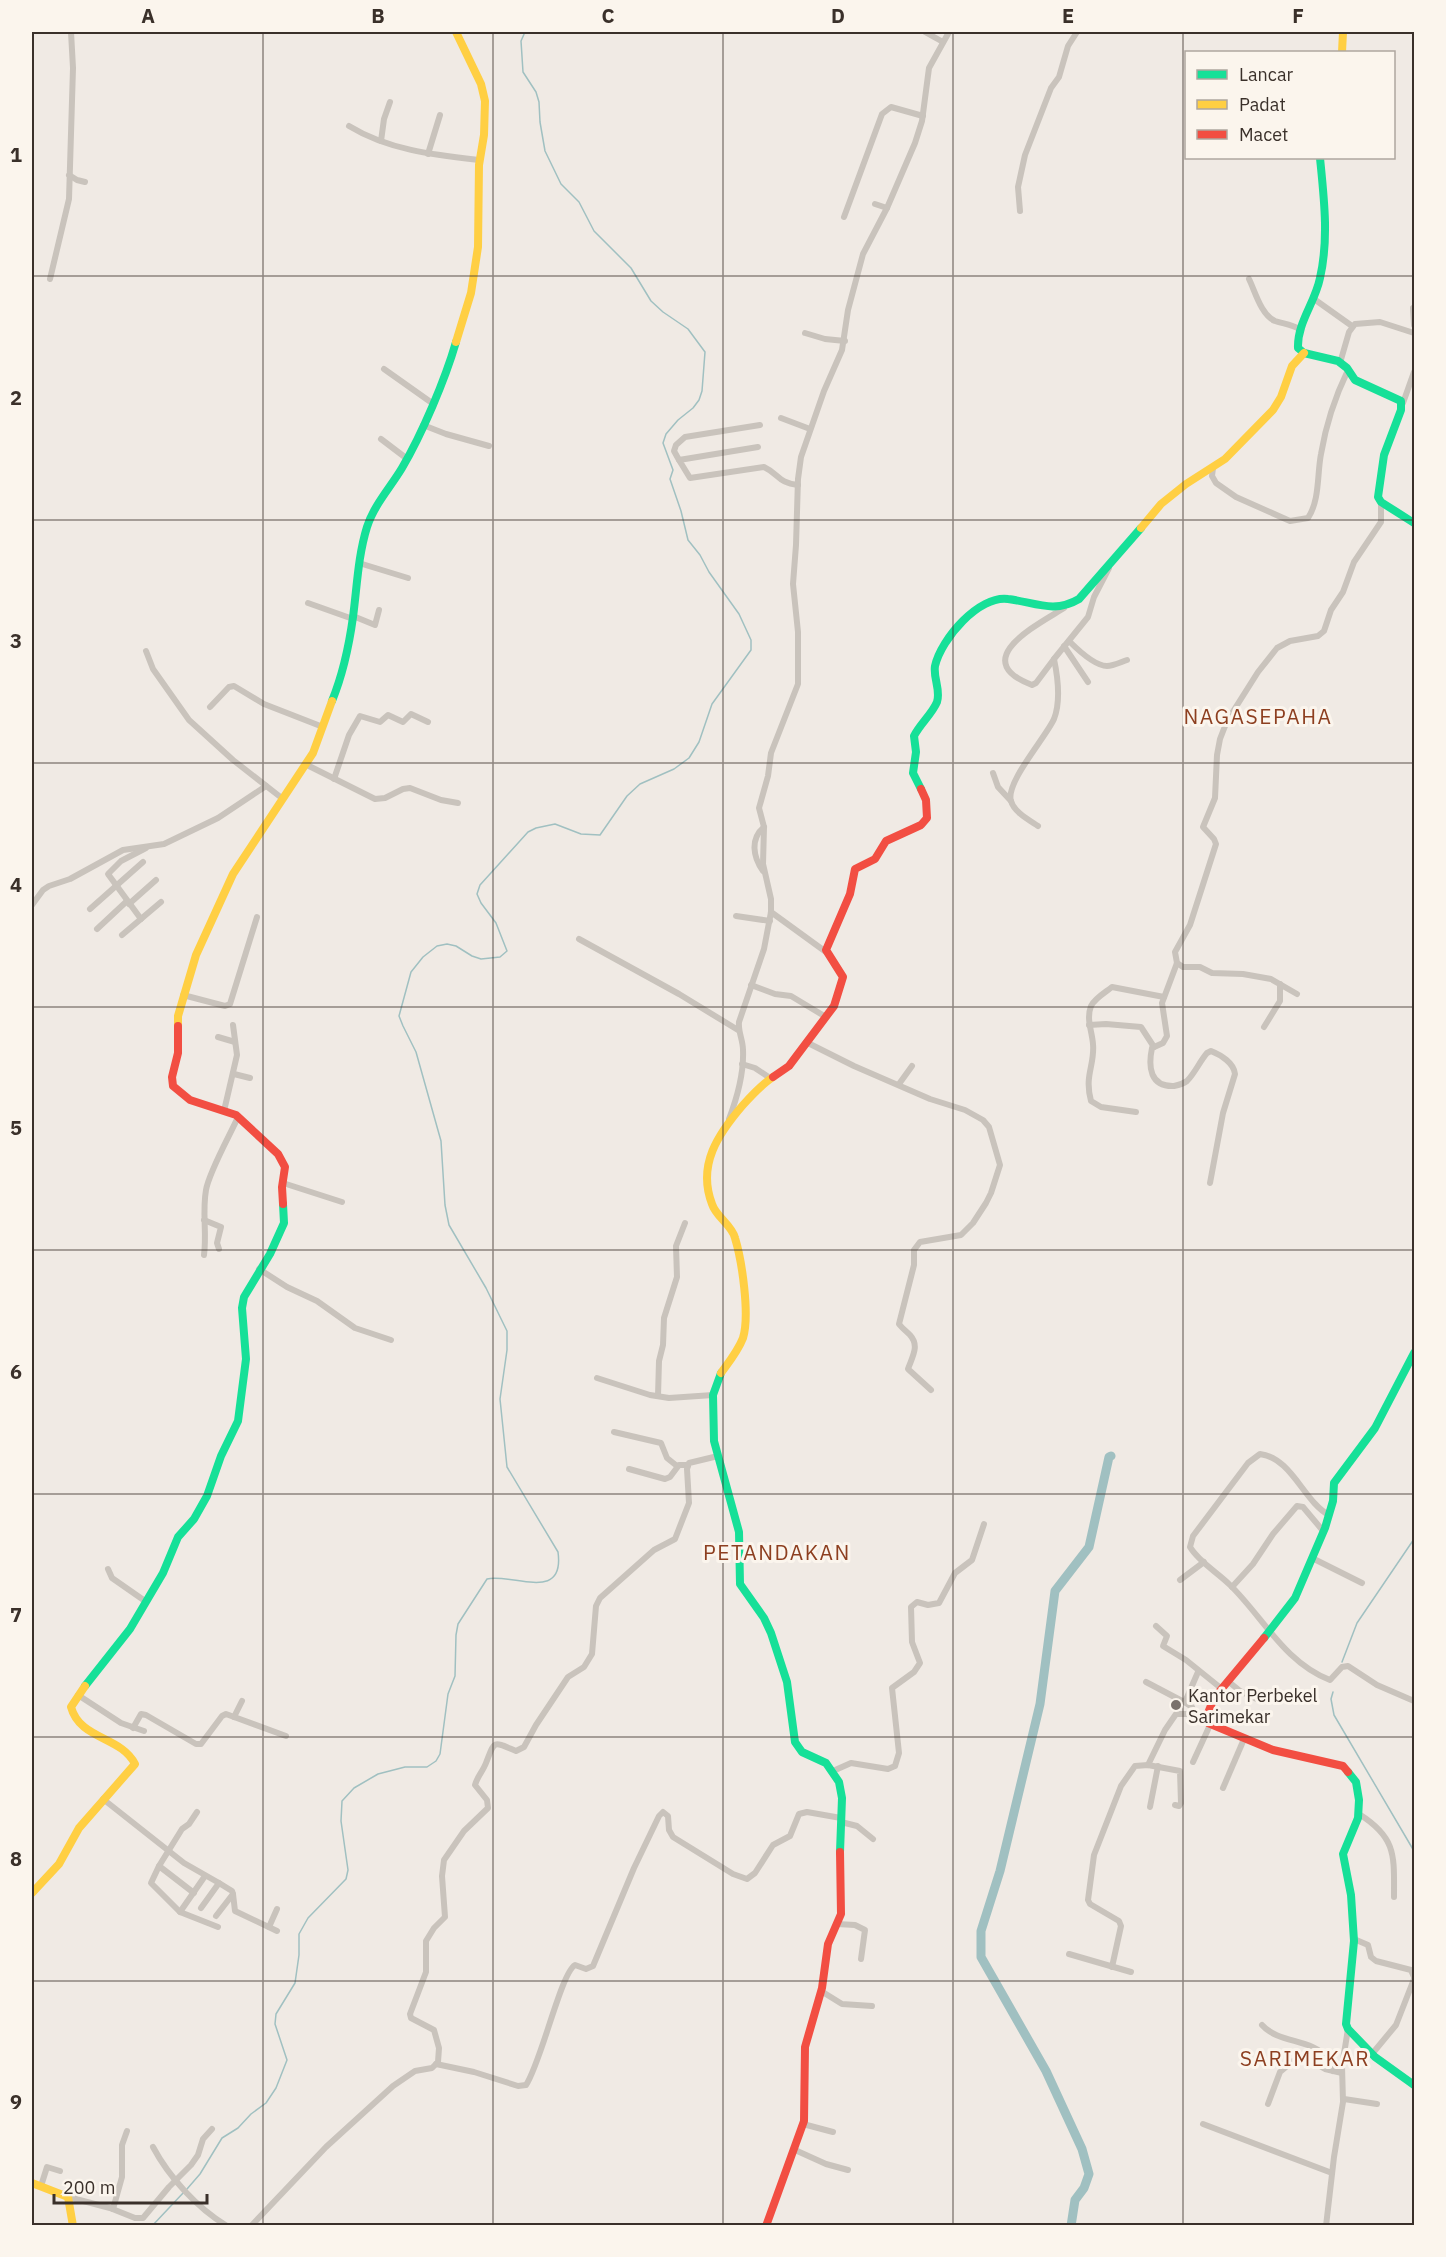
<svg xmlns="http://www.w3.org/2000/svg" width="1446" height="2257" font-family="'IBM Plex Sans',sans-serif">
	<rect width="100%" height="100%" fill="#f0eae4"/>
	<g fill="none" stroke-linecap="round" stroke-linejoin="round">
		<g stroke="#a0c0c1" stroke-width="1.5">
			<polyline points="1342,1662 1357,1623 1414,1539"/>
			<polyline points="1333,1692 1331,1699 1334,1715 1414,1851"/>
			<path d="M187,2189L200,2174L222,2138L238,2128L251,2114L266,2103L276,2088L287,2060L275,2024L276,2014L295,1983L299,1955V1934L308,1918L346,1879L348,1870L341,1821L342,1801L354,1788L378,1774L405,1767H427L436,1761L440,1754L448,1694L455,1676L456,1635L458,1624L487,1579C513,1573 565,1603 558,1552L507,1467L500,1399L507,1350V1331L486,1288L449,1225L445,1205L441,1141L416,1052L403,1026L399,1016L411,972L423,957L437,946L447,944L456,946L472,956L481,959L500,957L507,951L496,923L481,903L477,894L480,885L528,832L536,828L555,824L581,834L600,835L627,796L640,784L674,769L689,758L699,742L712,704L751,650V640L739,614L709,572L700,555L688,540L681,511L670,479L673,470L663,443L666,434L678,420L693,408L699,400L702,391L705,352L688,329L663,312L651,301L631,268L594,231L579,202L561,184L545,151L540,122L539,102L536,92L523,72L521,41L525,32"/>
			<polyline points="152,2226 184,2192"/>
		</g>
		<polyline stroke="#a0c0c1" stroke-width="9" points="1071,2226 1075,2200 1084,2188 1089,2174 1082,2149 1046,2071 981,1957 981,1931 1000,1871 1040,1704 1055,1591 1089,1547 1109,1457 1111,1456"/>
		<g stroke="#c9c3bc" stroke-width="6">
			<polyline points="925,32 943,42"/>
			<path d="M349,126C388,150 435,155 479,160"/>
			<polyline points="381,141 384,119 390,102"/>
			<polyline points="428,154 440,115"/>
			<polyline points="69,175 77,180 85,182"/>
			<polyline points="875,204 887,208"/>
			<polyline points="1020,211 1018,187 1025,155 1051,88 1059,77 1068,46 1077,32"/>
			<polyline points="844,217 882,114 891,107 923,116"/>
			<polyline points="50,279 69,199 73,68 71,32"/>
			<path d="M1249,279C1255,291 1261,315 1275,321C1284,324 1291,324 1299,329"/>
			<polyline points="1314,299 1352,326"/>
			<polyline points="1413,308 1414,325"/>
			<polyline points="805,333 825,339 845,341"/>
			<polyline points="1340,363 1349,332 1355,324 1380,322 1414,333"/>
			<polyline points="384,369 432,403"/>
			<polyline points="1403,403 1414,372"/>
			<polyline points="781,418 810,429"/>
			<polyline points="423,425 446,434 489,446"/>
			<polyline points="381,439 406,458"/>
			<path d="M758,447L679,460L690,478L764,467C779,474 778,483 798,485"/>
			<polyline points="679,460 674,451 676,445 685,437 760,425"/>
			<path d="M1213,468L1212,476L1216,483L1236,497L1290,521L1308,518C1320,500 1317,474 1321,454C1326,424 1335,397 1348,370"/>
			<polyline points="359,563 408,578"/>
			<polyline points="308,603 353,619"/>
			<polyline points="353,616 375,625 379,610"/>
			<path d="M1069,641C1077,649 1095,666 1107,666C1113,666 1121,662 1127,660"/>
			<polyline points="1064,646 1088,682"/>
			<polyline points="146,651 153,669 189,720 233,760 283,799"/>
			<path d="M1054,659L1036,683L1032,685C967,660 1037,625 1064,608"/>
			<polyline points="210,707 229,687 234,686 264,704 323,727"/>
			<polyline points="307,765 375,799 385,798 403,789 410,788 441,800 458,803"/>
			<polyline points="993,773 998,787 1011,801"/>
			<polyline points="334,779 349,735 360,716 380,722 388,715 403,722 411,714 428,722"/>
			<path d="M1038,826C1029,820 1014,812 1011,801C1005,783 1046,737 1054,719C1061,701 1058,678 1054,659L1088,617L1094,597L1109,568"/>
			<path d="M763,871C753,857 750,839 764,827"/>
			<polyline points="129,904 156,880"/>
			<polyline points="32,905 43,890 49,886 70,879 123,850 164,844 218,818 266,786"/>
			<polyline points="90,909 143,862"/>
			<polyline points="771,912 826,952"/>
			<polyline points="736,916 770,921"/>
			<polyline points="141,919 108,874 121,861 146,848"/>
			<polyline points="97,929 127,901"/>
			<polyline points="122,935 161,902"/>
			<polyline points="579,939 679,994 738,1030"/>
			<polyline points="1177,963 1183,967 1200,967 1212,973 1243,974 1271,979 1297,994"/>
			<polyline points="751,985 775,994 791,996 826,1017"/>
			<polyline points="183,995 225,1006 230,1004 257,917"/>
			<polyline points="1089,1025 1106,1024 1141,1027 1154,1047"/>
			<polyline points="1264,1027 1280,1001 1280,984"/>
			<polyline points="218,1037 235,1042"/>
			<path d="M806,1042L854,1066L930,1099L965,1110L983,1120L989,1127L1000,1165L991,1193L986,1203L973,1223L961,1235L920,1242L914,1250V1265L899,1324C902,1328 906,1331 910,1335C920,1346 912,1357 908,1369L931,1390"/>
			<polyline points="742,1064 755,1068 770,1078"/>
			<polyline points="234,1074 250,1078"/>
			<polyline points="899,1084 912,1066"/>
			<polyline points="224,1111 237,1055 233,1025"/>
			<path d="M1136,1112L1101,1107L1091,1101C1084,1075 1095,1065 1093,1044C1092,1031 1086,1019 1091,1006C1095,998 1106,992 1112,987L1164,997"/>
			<path d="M729,1119C737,1098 744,1073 743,1050C743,1040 738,1032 739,1022L764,949L771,912V899L763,864L764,827L759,808L768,776L771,753L798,684V632L793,584L796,545L798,479L801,457L824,391L842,350L848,310L863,254L887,208L915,143L922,121L929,68L949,32"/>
			<polyline points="283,1183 342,1202"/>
			<path d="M1210,1183L1223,1113L1235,1074C1234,1063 1221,1055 1211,1051L1207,1053C1200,1061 1195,1073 1187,1081C1183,1084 1179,1085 1174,1086C1150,1087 1148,1067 1152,1048L1163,1043L1167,1036L1162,1003L1177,963L1175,952L1190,925L1216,844L1214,839L1203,827L1215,798L1217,755L1220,739L1227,721L1258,672L1277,648L1290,641L1318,636L1324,631L1331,610L1343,592L1354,562L1381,522V502"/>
			<polyline points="204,1220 221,1227 217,1243 219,1249"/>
			<path d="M204,1255C207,1233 202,1212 206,1190C209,1172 230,1135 238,1117"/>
			<polyline points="259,1269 287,1287 317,1301 355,1328 391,1340"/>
			<polyline points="597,1378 650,1395 669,1398 713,1395"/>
			<polyline points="658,1396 659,1361 663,1345 664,1318 677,1277 676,1246 685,1223"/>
			<polyline points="614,1432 661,1443 667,1458 677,1466"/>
			<polyline points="629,1469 665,1479 670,1477 679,1465 688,1465"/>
			<path d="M1329,1515C1304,1502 1292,1458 1260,1454L1248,1463L1193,1536L1190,1547C1199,1562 1217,1572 1230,1585C1263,1617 1284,1662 1330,1680L1342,1667L1348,1666L1377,1685L1414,1701"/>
			<polyline points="1312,1558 1362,1583"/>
			<polyline points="108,1569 112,1578 145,1601"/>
			<polyline points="1180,1580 1204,1562"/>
			<polyline points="1232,1587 1253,1564 1273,1534 1297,1506 1303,1507 1324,1532"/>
			<polyline points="1156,1626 1167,1636 1163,1646 1186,1660 1222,1689"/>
			<polyline points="1146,1682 1186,1703 1192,1707 1195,1715"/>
			<polyline points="1229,1682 1240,1691 1261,1701"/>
			<polyline points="78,1695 121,1723 144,1731"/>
			<polyline points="1185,1702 1198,1672"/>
			<polyline points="234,1717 242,1701"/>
			<polyline points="133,1728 141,1714 146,1715 196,1744 201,1744 222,1716 226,1714 286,1736"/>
			<polyline points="1193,1762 1210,1725"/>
			<polyline points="1148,1765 1165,1730 1176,1714 1193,1714 1206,1718"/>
			<polyline points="833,1771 851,1763 888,1769 895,1766 899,1753 892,1688 914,1672 920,1663 912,1642 911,1607 917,1602 928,1605 939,1603 955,1573 972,1560 984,1524"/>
			<polyline points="1223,1788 1244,1739"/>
			<polyline points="103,1799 184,1863 219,1883 201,1908"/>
			<polyline points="1150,1807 1158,1766"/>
			<path d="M1359,1814C1397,1838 1394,1856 1394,1897"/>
			<polyline points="841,1822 857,1826 873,1839"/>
			<polyline points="159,1866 151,1883 180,1912"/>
			<polyline points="205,1876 180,1912 218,1927"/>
			<polyline points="194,1893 159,1866 182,1829 189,1824 197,1812"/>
			<polyline points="233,1894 235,1911 277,1931"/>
			<polyline points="216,1916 233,1894 232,1891 219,1883"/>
			<polyline points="837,1924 855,1925 865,1930 861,1959"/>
			<polyline points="269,1927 277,1909"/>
			<polyline points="1354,1939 1368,1945 1371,1957 1376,1961 1411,1970 1414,1977"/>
			<polyline points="1069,1954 1131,1972"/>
			<polyline points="1112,1967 1121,1926 1119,1921 1090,1904 1088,1900 1094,1855 1121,1786 1135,1766 1148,1765 1180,1771 1181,1803 1179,1806 1175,1805"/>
			<polyline points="821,1991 842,2004 872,2006"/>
			<path d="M1262,2025C1279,2044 1312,2038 1327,2058C1329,2062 1331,2067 1333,2071"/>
			<polyline points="1372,2054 1396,2025 1414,1979"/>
			<path d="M436,2064L474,2072L518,2086L526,2085C541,2063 561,1973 575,1965L586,1969L593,1966L634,1868L659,1816L663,1812L668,1816L669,1830L673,1837L733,1874L747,1879L755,1873L773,1845L790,1836L799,1814L807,1812L841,1818"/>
			<polyline points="1344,2099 1377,2104"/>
			<polyline points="1268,2104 1280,2072 1293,2061 1311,2061 1325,2069 1342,2073"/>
			<polyline points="803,2124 833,2132"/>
			<polyline points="1203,2124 1332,2173"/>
			<path d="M153,2147C169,2177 197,2208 227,2226"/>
			<polyline points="795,2150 826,2164 848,2170"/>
			<polyline points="41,2186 47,2167 60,2171"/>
			<polyline points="68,2197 110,2208 135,2218 143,2218 169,2187 191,2165 198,2155 203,2139 212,2129"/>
			<polyline points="113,2209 122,2177 122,2145 127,2131"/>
			<path d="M251,2226L326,2147L393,2086L415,2071L432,2068L438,2062L439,2048L434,2030L411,2018L410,2014L426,1972V1941L434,1928L445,1917L442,1876L444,1860L464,1831L488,1808L487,1800L475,1785C477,1777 483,1771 486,1763C495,1740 492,1741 516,1751L524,1747L536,1725L568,1677L584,1667L592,1654L596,1606L600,1598L654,1550L675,1539L689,1503L687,1469L689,1463L718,1456"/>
			<polyline points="1326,2226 1334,2157 1343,2102 1342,2066 1348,2029"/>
		</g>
		<g stroke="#16e098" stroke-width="8">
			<polyline points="1304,353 1338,361 1347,368 1355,380 1401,401 1401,410 1384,455 1378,497 1381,502 1414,523"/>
			<path d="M1304,353L1298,348C1297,323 1315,303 1320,278C1329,239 1324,198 1320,158"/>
			<path d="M332,701C343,674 349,646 353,617C357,587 358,556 367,527C374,505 390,488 402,468C422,434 445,380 456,342"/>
			<path d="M921,789L913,773L916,752L914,736C920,724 932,714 937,702C941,690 933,678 935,666C941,639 979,595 1008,599C1034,602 1054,614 1079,599L1141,528"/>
			<polyline points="721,1373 713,1395 714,1441 739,1532 740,1584 764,1618 771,1633 787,1682 795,1742 802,1752 826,1763 839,1782 842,1798 840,1852"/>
			<polyline points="1264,1638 1295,1598 1325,1528 1333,1501 1334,1483 1375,1428 1414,1353"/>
			<polyline points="85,1686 130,1629 163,1573 178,1537 194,1519 207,1496 221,1456 238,1421 246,1359 242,1308 244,1297 270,1254 284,1223 283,1204"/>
			<polyline points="1348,1772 1356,1782 1359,1800 1358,1818 1343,1854 1351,1895 1354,1941 1346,2024 1348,2029 1375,2057 1414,2085"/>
		</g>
		<g stroke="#ffcf43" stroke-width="8">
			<polyline points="456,32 481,84 485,101 484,135 479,165 478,247 471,293 456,342"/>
			<polyline points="1342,52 1343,32"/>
			<polyline points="1141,528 1161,504 1186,484 1225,459 1273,410 1281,397 1292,366 1304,353"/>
			<polyline points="178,1026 178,1016 196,955 233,874 313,753 332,701"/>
			<path d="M721,1373C729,1362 738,1351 743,1338C750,1315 742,1261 735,1238C732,1225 716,1217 712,1204C697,1165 718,1134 743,1105C752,1095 761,1085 773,1077"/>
			<path d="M32,1893L59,1864L79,1828L135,1764C121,1736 80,1740 71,1707L85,1686"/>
			<polyline points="32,2183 68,2197 73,2226"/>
		</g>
		<g stroke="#f24e42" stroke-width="8">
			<polyline points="178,1026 178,1053 172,1077 173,1086 190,1100 236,1115 278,1154 285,1167 282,1187 283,1204"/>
			<polyline points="773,1077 789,1066 834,1006 843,977 826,950 850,894 855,869 875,859 886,841 921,825 927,818 926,800 921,789"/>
			<polyline points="1264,1638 1214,1698 1206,1718 1208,1723 1273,1750 1343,1766 1348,1772"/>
			<polyline points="766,2226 804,2121 805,2047 822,1988 828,1944 841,1914 840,1852"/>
		</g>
	</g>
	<path fill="none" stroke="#3a302a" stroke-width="1.5" stroke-opacity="0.55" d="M263,32V2226M493,32V2226M723,32V2226M953,32V2226M1183,32V2226M32,276H1414M32,520H1414M32,763H1414M32,1007H1414M32,1250H1414M32,1494H1414M32,1737H1414M32,1981H1414"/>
	<circle fill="#7a716b" stroke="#fbf5ed" stroke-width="2" cx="1176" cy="1705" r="6"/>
	<g text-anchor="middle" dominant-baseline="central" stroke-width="6" stroke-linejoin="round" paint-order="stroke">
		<g font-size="18" fill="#3a302a" stroke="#fbf5ed" text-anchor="start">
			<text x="1188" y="1695">Kantor Perbekel<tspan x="1188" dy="21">Sarimekar</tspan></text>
		</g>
		<g font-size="21" letter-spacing="1.5" fill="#8d3f20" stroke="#fbf5ed">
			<text x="1258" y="716">NAGASEPAHA</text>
			<text x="777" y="1552">PETANDAKAN</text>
			<text x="1305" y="2058">SARIMEKAR</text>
		</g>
	</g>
	<rect width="1446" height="2257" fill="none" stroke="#fbf5ed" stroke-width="66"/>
	<rect x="1185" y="51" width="210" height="108" fill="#fbf5ed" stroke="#aea69f" stroke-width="1.5"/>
	<rect x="1197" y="70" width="30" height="9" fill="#16e098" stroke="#aea69f" stroke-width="1.5"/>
	<text x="1239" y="81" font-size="18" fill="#3a302a">Lancar</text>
	<rect x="1197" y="100" width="30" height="9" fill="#ffcf43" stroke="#aea69f" stroke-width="1.5"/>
	<text x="1239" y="111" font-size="18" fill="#3a302a">Padat</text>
	<rect x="1197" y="130" width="30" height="9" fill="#f24e42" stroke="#aea69f" stroke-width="1.5"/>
	<text x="1239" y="141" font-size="18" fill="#3a302a">Macet</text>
	<path d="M54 2194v9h153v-9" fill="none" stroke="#3a302a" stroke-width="3"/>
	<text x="63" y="2194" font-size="18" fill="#3a302a" stroke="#fbf5ed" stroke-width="4.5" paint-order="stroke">200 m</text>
	<rect x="33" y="33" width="1380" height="2191" fill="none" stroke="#3a302a" stroke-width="2"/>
	<g font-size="20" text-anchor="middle" font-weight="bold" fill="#3a302a">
		<text x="148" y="23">A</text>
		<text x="378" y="23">B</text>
		<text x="608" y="23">C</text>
		<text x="838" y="23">D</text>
		<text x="1068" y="23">E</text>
		<text x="1298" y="23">F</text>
		<text x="16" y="162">1</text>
		<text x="16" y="405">2</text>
		<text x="16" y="648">3</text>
		<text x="16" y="892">4</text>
		<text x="16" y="1135">5</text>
		<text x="16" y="1379">6</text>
		<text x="16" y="1622">7</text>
		<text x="16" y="1866">8</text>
		<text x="16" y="2109">9</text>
	</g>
</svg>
